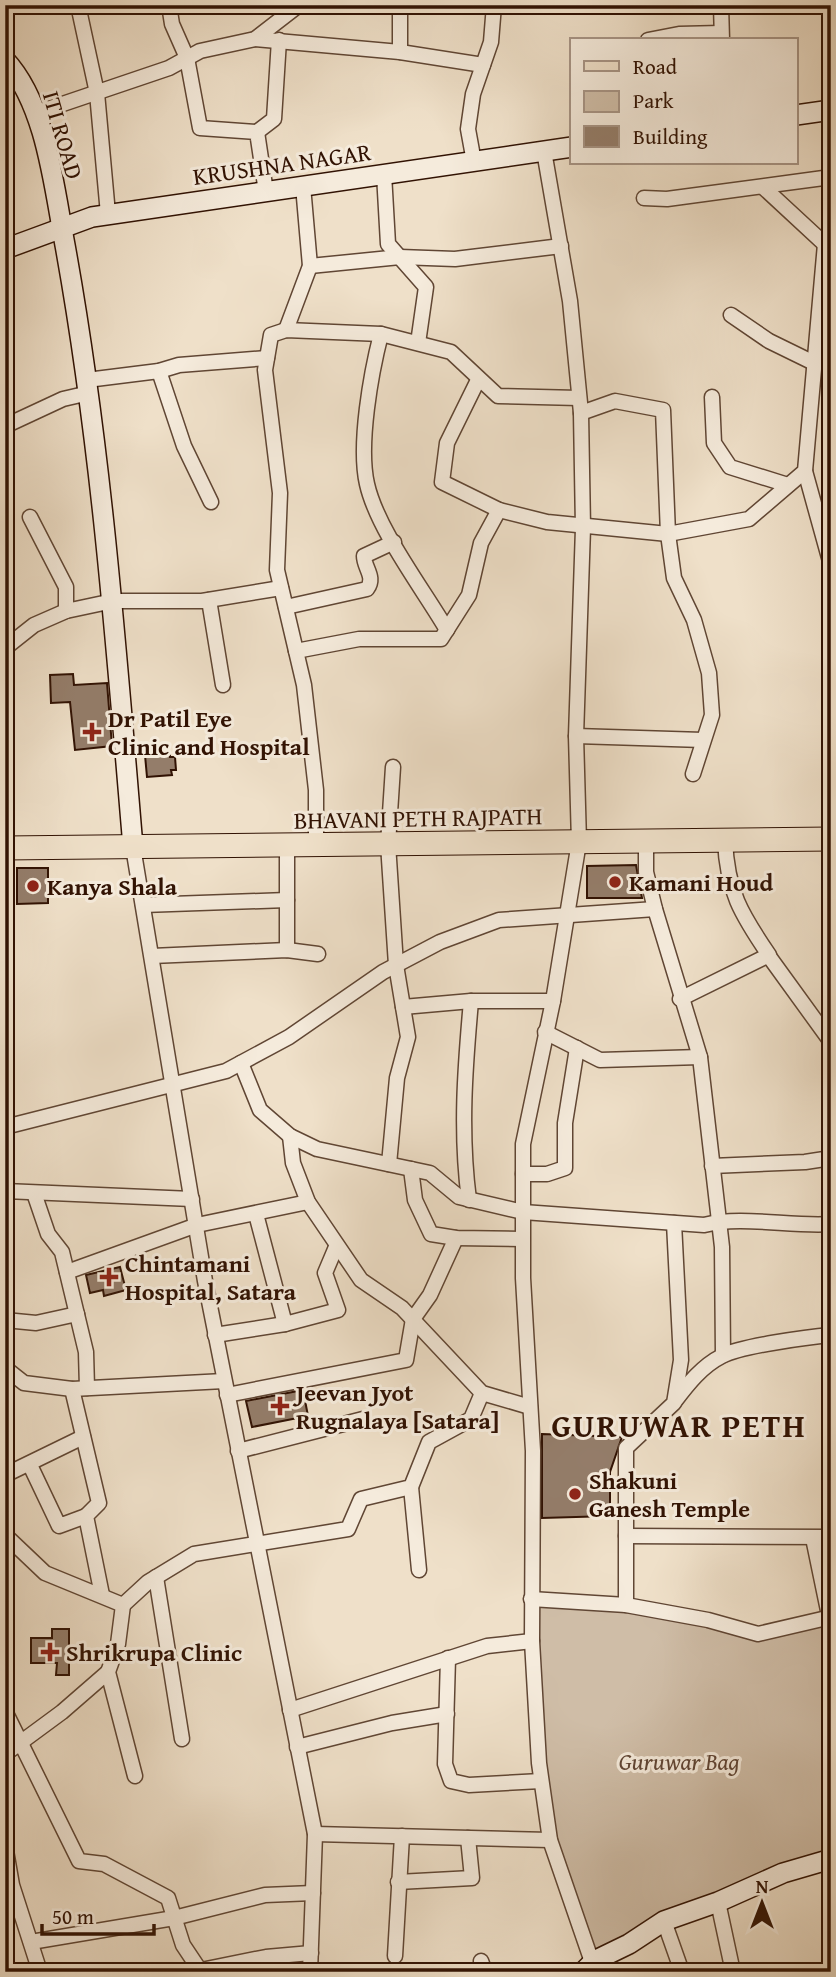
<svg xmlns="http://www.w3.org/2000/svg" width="836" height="1977" font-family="'Gentium Book Plus',serif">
	<rect width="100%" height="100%" fill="#efe0c9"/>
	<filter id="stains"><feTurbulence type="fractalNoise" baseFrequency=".00286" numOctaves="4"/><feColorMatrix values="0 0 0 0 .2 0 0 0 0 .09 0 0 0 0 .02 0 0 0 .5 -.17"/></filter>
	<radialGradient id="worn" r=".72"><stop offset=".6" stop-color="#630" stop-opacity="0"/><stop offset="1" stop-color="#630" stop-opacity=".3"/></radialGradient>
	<polygon fill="#cfbda7" stroke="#806855" stroke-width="2" points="533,1601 626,1605 758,1634 825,1619 831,1660 831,1859 594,1961 546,1844"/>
	<g fill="#947d6a" stroke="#311203" stroke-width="2">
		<polygon points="73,674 74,685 107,683 112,746 75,750 70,702 51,703 50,675"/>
		<polygon points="170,753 170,757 175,757 176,770 171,770 172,775 147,777 145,755"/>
		<polygon points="636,865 642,898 587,898 587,866"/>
		<polygon points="17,868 48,868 48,903 17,904"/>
		<polygon points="120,1267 126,1290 104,1296 103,1290 90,1293 86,1275"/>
		<polygon points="303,1390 308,1416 252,1427 246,1401"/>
		<polygon points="542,1434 622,1437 610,1472 610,1516 542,1518"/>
		<polygon points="52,1629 69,1629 69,1675 56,1675 57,1663 31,1663 31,1638 52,1638"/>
	</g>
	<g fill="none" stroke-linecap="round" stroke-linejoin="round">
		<g stroke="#604634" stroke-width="17">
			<g id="street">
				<polyline points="78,5 97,93 108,214"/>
				<polyline points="169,5 172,24 187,58 200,128 257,132 266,192"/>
				<polyline points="721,5 722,40"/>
				<polyline points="721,8 736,5"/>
				<polyline points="255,39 400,52 483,65"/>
				<polyline points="648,40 679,34 721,33"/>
				<polyline points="400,52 400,5"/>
				<polyline points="36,113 169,68 200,51 255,39 299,5"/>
				<polyline points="257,132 274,119 279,40"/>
				<polyline points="544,151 570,301 581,413 583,528 576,736 579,842 553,1001 523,1144 523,1278 533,1451 532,1641 539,1763 550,1840 592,1962"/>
				<polyline points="474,162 468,129 473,94 491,42 494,5"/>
				<polyline points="384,174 388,244 426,287 418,343"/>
				<polyline points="763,187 830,249"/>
				<polyline points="644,198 667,199 831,177"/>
				<polyline points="310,266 400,257 455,259 561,246"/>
				<polyline points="731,315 769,341 814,363"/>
				<polyline points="286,330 310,266 303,186"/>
				<path d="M381,334C371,373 358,445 367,484C377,529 423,589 447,630"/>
				<polyline points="159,371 184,446 211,502"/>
				<polyline points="87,380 159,371 179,365 267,358"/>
				<polyline points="478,380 447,443 442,482 499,510 547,522 668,534 749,519 805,471 825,244"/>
				<polyline points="712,397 714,443 730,467 788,485"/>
				<polyline points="581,413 615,401 663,410 668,534 674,578 694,620 709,673 712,715 693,774"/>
				<polyline points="5,426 63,399 89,393"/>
				<polyline points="805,471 831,565"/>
				<polyline points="30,517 66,587 66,611"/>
				<polyline points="209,600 223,685"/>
				<path d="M286,607L367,589C376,577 364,568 364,556L394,542"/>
				<polyline points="5,648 34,625 66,611 113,601 202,601 281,588"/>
				<polyline points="296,651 359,639 441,639 469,595 481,543 499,510"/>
				<polyline points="576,736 703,740"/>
				<polyline points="646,841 646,872 655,909 700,1057 722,1247 723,1355"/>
				<polyline points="316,845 316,790 304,685 277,570 280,493 265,370 271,335 286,330 381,334 451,352 498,396 579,398"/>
				<polyline points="133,847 205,1281 315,1834 310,1972"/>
				<polyline points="143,905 287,900"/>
				<polyline points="287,950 287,845"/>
				<polyline points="768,955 831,1042"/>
				<polyline points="152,956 287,950 318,954"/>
				<path d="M680,999L769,955C741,914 727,891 725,840"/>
				<polyline points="403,1007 471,1001 553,1001"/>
				<polyline points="545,1032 600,1060 700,1057"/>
				<path d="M241,1063L260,1110L290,1136L317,1149L430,1173L459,1197L523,1212L704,1225C741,1215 791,1227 831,1224"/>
				<polyline points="5,1127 226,1071 289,1037 383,972 440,942 499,920 655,909"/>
				<polyline points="290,1136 293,1163 308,1202 361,1280 402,1308 482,1393 530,1407"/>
				<polyline points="389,1164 397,1078 408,1037 396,965 388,844 393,767"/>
				<polyline points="712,1166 805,1162 831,1158"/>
				<polyline points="411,1169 415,1200 431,1234 456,1238 522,1239"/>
				<polyline points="523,1174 547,1174 565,1168 565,1123 577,1048"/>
				<polyline points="5,1191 192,1199"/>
				<polyline points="34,1193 48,1234 62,1252 86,1352 87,1388"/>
				<path d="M469,1200C460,1132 465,1068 471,1001"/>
				<polyline points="256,1214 285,1324"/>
				<polyline points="67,1272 197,1225 308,1202"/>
				<polyline points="5,1320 36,1323 77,1314"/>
				<polyline points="215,1335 285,1324 338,1310 325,1273 336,1247"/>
				<polyline points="5,1368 24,1383 72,1389 224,1381"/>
				<polyline points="72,1389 99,1503 86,1516 102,1595"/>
				<polyline points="227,1395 406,1360 413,1319 430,1295 456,1238"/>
				<path d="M675,1401C688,1384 702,1366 722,1356C741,1346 808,1337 831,1335"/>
				<polyline points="238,1451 363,1419"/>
				<polyline points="30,1465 59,1526 86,1516"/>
				<polyline points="5,1475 83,1437"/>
				<polyline points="411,1487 419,1570"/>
				<polyline points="5,1535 45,1573 123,1605 118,1644 108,1672 135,1776"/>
				<polyline points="626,1536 831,1537"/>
				<polyline points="813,1538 831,1625"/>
				<polyline points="156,1577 182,1739"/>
				<polyline points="531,1599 626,1605 708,1620 758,1634 831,1617"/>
				<polyline points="123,1605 148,1582 194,1554 348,1529 361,1499 411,1487 429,1442 471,1419 482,1393"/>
				<polyline points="626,1605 626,1448 674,1403 681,1360 674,1223"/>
				<polyline points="448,1658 445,1764 451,1781 469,1785 541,1781"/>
				<polyline points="290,1710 487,1646 532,1641"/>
				<polyline points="5,1711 79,1861 104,1864 168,1898 183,1945 201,1972"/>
				<polyline points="297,1747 392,1723 447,1714"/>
				<polyline points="5,1754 62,1712 108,1672"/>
				<polyline points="315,1834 550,1840"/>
				<polyline points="5,1845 12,1885 40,1972"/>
				<polyline points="398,1882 472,1878 468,1838"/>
				<polyline points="718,1902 733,1972"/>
				<polyline points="664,1921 682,1972"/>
				<polyline points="31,1942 174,1918 265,1895 313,1893"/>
				<polyline points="395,1956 402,1836"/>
				<polyline points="481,1961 485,1972"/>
				<polyline points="201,1970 266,1957 311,1953"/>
			</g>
		</g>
		<g stroke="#311203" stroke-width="22">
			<g id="secondary">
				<path d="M5,60C46,104 54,187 65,245C101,444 116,645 133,847"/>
				<polyline points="796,115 831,110"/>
				<polyline points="5,249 92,217 572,147"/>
				<polyline points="583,1972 594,1961 629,1944 664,1921 718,1902 783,1873 831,1859"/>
			</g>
		</g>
		<g stroke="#311203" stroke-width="25">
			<polyline id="primary" points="5,848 831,839"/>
		</g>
		<use href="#street" stroke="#f5ebdc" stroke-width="14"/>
		<use href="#secondary" stroke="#f5ebdc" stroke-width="19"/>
		<use href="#primary" stroke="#efe0c9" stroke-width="23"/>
	</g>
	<g fill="#8f2418" stroke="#f5ebdc" stroke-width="2.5">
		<path d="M88.5 721.5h7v7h7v7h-7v7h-7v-7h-7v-7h7z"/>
		<circle cx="615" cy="882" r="7"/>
		<circle cx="33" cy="886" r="7"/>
		<path d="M105.5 1266.5h7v7h7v7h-7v7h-7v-7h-7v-7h7z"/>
		<path d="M276.5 1395.5h7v7h7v7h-7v7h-7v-7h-7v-7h7z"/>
		<circle cx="575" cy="1494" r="7"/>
		<path d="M46.5 1641.5h7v7h7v7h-7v7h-7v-7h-7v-7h7z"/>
	</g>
	<g text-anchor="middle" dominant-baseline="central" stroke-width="6" stroke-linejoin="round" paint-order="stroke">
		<g font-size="24" fill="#311203" stroke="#f5ebdc">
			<text transform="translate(63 135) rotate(74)">ITI ROAD</text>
			<text transform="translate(282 164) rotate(-8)">KRUSHNA NAGAR</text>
			<text transform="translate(418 818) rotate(-1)">BHAVANI PETH RAJPATH</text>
		</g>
		<g font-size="24" font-weight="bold" fill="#311203" stroke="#f5ebdc" text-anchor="start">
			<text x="108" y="718">Dr Patil Eye<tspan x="108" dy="28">Clinic and Hospital</tspan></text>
			<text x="629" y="882">Kamani Houd</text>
			<text x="47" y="886">Kanya Shala</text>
			<text x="125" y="1263">Chintamani<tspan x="125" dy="28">Hospital, Satara</tspan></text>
			<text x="296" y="1392">Jeevan Jyot<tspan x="296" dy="28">Rugnalaya [Satara]</tspan></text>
			<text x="589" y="1480">Shakuni<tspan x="589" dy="28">Ganesh Temple</tspan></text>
			<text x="66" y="1652">Shrikrupa Clinic</text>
		</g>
		<g font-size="24" font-style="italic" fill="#604534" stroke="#f5ebdc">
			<text x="679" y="1761">Guruwar Bag</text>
		</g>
		<g font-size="32" font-weight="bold" letter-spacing="2" fill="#311203" stroke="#f5ebdc">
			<text x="679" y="1425">GURUWAR PETH</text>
		</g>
	</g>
	<rect width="836" height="1977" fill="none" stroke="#efe0c9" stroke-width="28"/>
	<rect x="7" y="7" width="822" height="1963" fill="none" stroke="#311203" stroke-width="3.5"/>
	<rect x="14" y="14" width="808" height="1949" fill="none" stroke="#311203" stroke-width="2"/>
	<rect x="570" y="38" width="228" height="126" fill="#f5ebdc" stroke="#a79485" stroke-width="2"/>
	<rect x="584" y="61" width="35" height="10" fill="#efe0c9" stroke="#a79485" stroke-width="2"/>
	<text x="633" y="74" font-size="21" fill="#311203">Road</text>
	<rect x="584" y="91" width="35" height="21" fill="#cfbda7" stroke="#a79485" stroke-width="2"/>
	<text x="633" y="108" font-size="21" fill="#311203">Park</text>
	<rect x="584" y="126" width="35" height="21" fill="#947d6a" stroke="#a79485" stroke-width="2"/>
	<text x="633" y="144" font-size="21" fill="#311203">Building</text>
	<g transform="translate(762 1903)" stroke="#f5ebdc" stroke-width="5" paint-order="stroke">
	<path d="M0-5L12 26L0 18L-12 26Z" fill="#311203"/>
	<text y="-10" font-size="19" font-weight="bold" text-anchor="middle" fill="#311203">N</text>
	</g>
	<path d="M42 1924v10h112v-10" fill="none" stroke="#311203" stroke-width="3.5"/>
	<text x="52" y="1924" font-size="21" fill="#311203" stroke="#f5ebdc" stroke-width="5" paint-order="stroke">50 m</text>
	<rect width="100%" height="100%" filter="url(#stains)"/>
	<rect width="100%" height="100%" fill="url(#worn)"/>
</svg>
